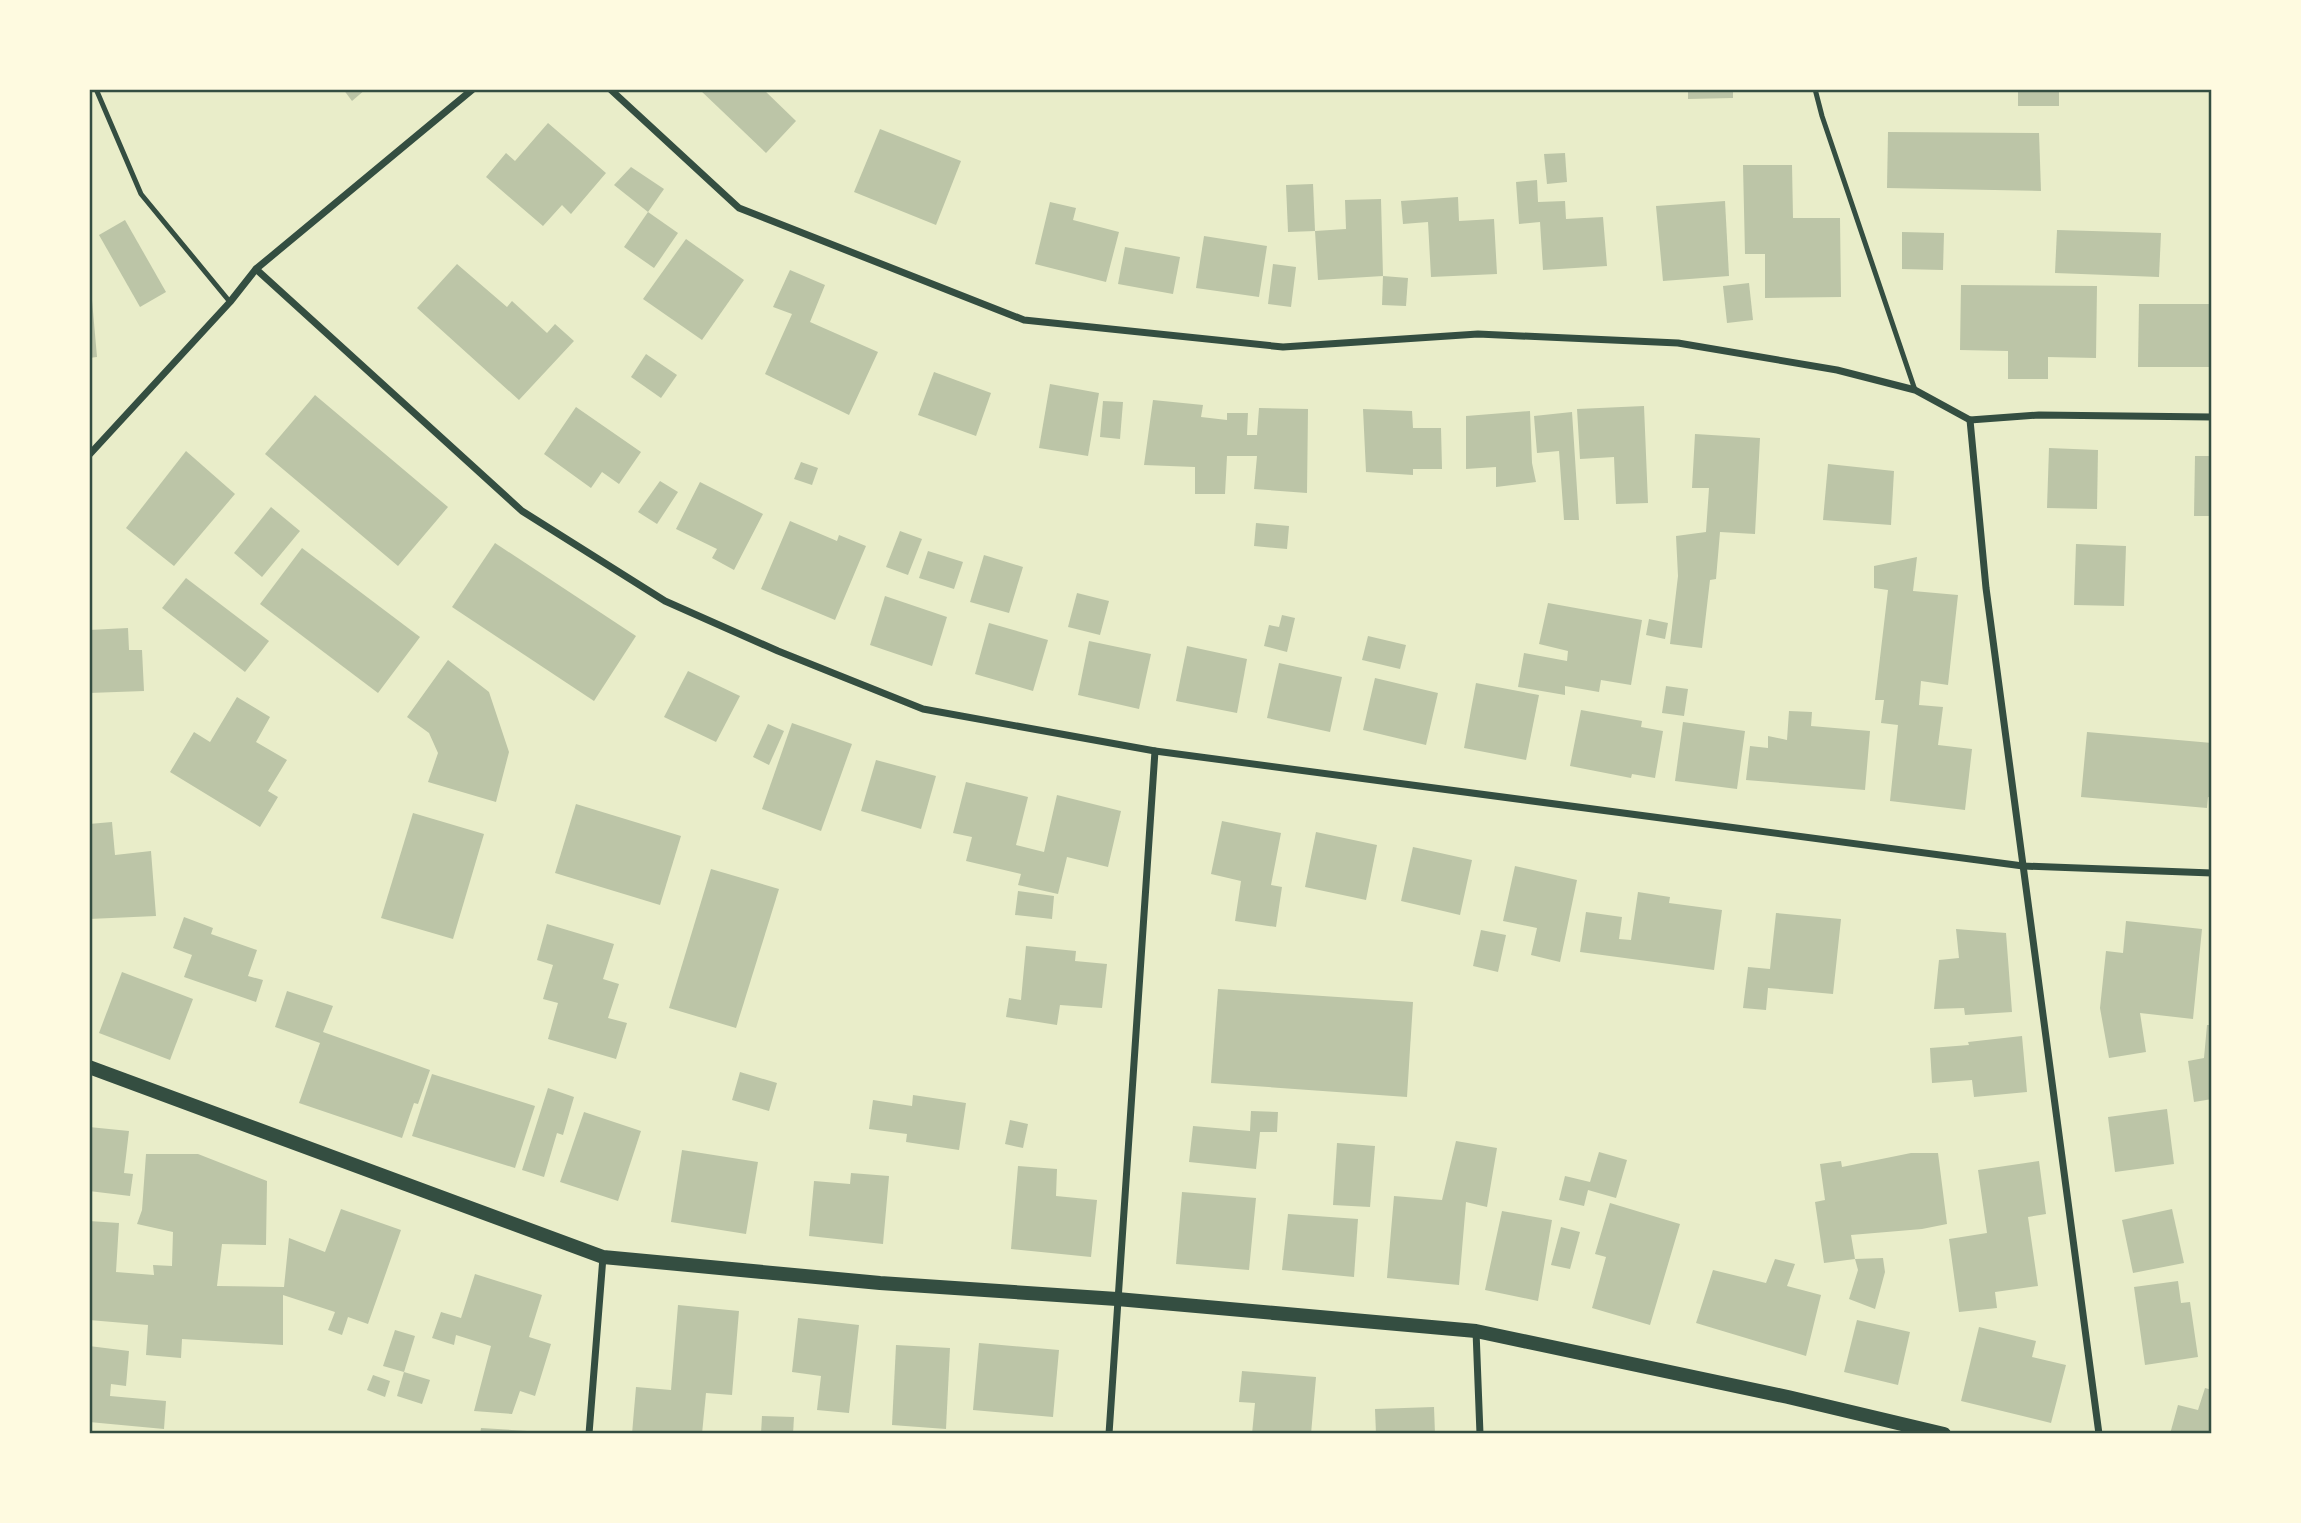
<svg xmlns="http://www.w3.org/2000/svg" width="2301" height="1523" font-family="'Nunito Sans',sans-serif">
	<rect width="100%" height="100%" fill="#e9edc9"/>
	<g fill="#bcc5a7">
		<polygon points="343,89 366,89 352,101"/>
		<polygon points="699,89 763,89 796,121 766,153"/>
		<polygon points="1688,89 1733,89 1733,98 1688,99"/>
		<rect x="2018" y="89" width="41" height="17"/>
		<polygon points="548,123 606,173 571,214 562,205 543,226 486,177 506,153 515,161"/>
		<polygon points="880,129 961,161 936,225 854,192"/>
		<polygon points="1888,132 2039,133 2041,191 1887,188"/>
		<polygon points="1565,153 1567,182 1547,184 1544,154"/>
		<polygon points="1743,165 1792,165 1793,218 1840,218 1841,297 1765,298 1765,254 1745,254"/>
		<polygon points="631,167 664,189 648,212 614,185"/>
		<polygon points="1537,180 1538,202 1565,201 1566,219 1603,217 1607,266 1543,270 1540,222 1519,224 1516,182"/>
		<polygon points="1313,184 1315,231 1288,232 1286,185"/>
		<polygon points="1458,197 1459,221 1494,219 1497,274 1431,277 1428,222 1403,224 1401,201"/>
		<polygon points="1381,199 1383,276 1318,280 1315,231 1346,229 1345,200"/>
		<polygon points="1725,201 1729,276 1663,281 1656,206"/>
		<polygon points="1050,202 1076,208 1073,220 1119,232 1106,282 1035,264"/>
		<polygon points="648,212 678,233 654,268 624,247"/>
		<polygon points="125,220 166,292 140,307 99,235"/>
		<polygon points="2057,230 2161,233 2159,277 2055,273"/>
		<polygon points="1902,232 1944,233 1943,270 1902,269"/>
		<polygon points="1204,236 1267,246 1259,297 1196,288"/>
		<polygon points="686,239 744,280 702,340 643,299"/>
		<polygon points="1125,247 1180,257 1173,294 1118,284"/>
		<polygon points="457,264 507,307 512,301 547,333 555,324 574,341 519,400 417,308"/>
		<polygon points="1273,264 1296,267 1291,307 1268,304"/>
		<polygon points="790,270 825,285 810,322 878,352 849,415 765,374 792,314 773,307"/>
		<polygon points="1383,276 1408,278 1406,306 1382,305"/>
		<polygon points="1749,283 1753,320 1727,323 1723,286"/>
		<polygon points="1961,285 2097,286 2096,358 2048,357 2048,379 2008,379 2008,351 1960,350"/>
		<polygon points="89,300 92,300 97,357 89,358"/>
		<polygon points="2139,304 2212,304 2212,367 2138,367"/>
		<polygon points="646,354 677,375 661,398 631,377"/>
		<polygon points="934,372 991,393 976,436 918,415"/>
		<polygon points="1050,384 1099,393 1088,456 1039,448"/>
		<polygon points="315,395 448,507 398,566 265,454"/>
		<polygon points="1153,400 1203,405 1201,417 1227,420 1227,413 1248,413 1247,435 1257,435 1259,408 1308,409 1307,493 1254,489 1257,456 1227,456 1225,494 1195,494 1195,467 1144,465"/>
		<polygon points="1103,401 1123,402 1120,439 1100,437"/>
		<polygon points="1644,406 1648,503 1616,504 1614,457 1580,459 1577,409"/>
		<polygon points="576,407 641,452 619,484 602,472 591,488 544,454"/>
		<polygon points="1363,409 1412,411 1413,428 1441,428 1442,469 1413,469 1413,475 1366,472"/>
		<polygon points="1530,411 1532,463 1536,482 1496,487 1496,467 1466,469 1466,416"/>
		<polygon points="1572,412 1579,520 1564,520 1559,451 1537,453 1534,416"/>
		<polygon points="1695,434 1760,438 1755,534 1720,532 1716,579 1710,580 1702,648 1670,644 1678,576 1676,536 1706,532 1709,488 1692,488"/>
		<polygon points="2049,448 2098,450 2097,509 2047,508"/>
		<polygon points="186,451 235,494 174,566 126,528"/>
		<polygon points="2195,456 2212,456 2212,516 2194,516"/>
		<polygon points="801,462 818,468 812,485 794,479"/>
		<polygon points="1828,464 1894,471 1891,525 1823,520"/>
		<polygon points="660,481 678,492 657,524 638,512"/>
		<polygon points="700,482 763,514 734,570 712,558 717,549 676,529"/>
		<polygon points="271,507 300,531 262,577 234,553"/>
		<polygon points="790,521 837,541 839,535 866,546 835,620 761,589"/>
		<polygon points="1256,523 1289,526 1287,549 1254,546"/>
		<polygon points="900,531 922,539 908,575 886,567"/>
		<polygon points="495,543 636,636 594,701 452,607"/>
		<polygon points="2076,544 2126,546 2124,606 2074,605"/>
		<polygon points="302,548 420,637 378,693 260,604"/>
		<polygon points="928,551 963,562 954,589 919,578"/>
		<polygon points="984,555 1023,567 1009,613 970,602"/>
		<polygon points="1917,557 1913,591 1958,595 1948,685 1921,681 1919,705 1943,707 1938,745 1972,749 1965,810 1890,801 1898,725 1881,723 1884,700 1875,700 1888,590 1874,588 1874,566"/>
		<polygon points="186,578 269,641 245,672 162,608"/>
		<polygon points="1077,593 1109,601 1100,635 1068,627"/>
		<polygon points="885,596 947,617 932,666 870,645"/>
		<polygon points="1548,603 1642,620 1631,685 1601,680 1599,692 1565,686 1565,695 1518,687 1524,653 1567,661 1568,651 1539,644"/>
		<polygon points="1282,615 1295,618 1287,652 1264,646 1269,625 1279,627"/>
		<polygon points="1649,619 1668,623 1665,639 1646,635"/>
		<polygon points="989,623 1048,640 1033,691 975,674"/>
		<polygon points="128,628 129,650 142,650 144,691 89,693 89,630"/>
		<polygon points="1368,636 1406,645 1400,669 1362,660"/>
		<polygon points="1089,641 1151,654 1139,709 1078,695"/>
		<polygon points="1187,646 1247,659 1237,713 1176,701"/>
		<polygon points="448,660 489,692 509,752 496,802 428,782 438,753 429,733 407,717"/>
		<polygon points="1279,663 1342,677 1330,732 1267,718"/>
		<polygon points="688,671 740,696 716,742 664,717"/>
		<polygon points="1375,678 1438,693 1426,745 1363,730"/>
		<polygon points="1476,683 1539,695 1526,760 1464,748"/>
		<polygon points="1666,686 1688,689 1684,716 1662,713"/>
		<polygon points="237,697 270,717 256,742 287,760 268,791 278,797 260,827 170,772 194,732 210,742"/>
		<polygon points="1581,710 1642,721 1641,727 1663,731 1655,778 1632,774 1631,778 1570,766"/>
		<polygon points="1789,711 1812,712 1811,726 1870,731 1865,790 1746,780 1750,746 1768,748 1768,736 1787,740"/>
		<polygon points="1683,722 1745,731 1737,789 1675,781"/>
		<polygon points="792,723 852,744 821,831 762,809"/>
		<polygon points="768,724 784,731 769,765 753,757"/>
		<polygon points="2087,732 2212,743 2212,798 2208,797 2207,808 2081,797"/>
		<polygon points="876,760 936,776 921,829 861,811"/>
		<polygon points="966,782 1028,797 1016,845 1044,852 1057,795 1121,811 1108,867 1067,857 1058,894 1018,885 1021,874 966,861 972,837 953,833"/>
		<polygon points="576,804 681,836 660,905 555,873"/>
		<polygon points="413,813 484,834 453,939 381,918"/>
		<polygon points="1222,821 1281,833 1271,885 1282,887 1276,927 1235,921 1241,881 1211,874"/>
		<polygon points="112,822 115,855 151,851 156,916 89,919 89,824"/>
		<polygon points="1316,832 1377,845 1366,900 1305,887"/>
		<polygon points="1413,847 1472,860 1460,915 1401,901"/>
		<polygon points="1515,866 1577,880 1560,962 1531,955 1537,928 1503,921"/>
		<polygon points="711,869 779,889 736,1028 669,1008"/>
		<polygon points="1018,891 1054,896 1052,919 1015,915"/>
		<polygon points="1638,892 1670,897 1669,903 1722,910 1714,970 1580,952 1586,912 1622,917 1619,939 1631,940"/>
		<polygon points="1776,913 1841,919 1833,994 1768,988 1766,1010 1743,1008 1748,967 1770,969"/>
		<polygon points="184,917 213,928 211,934 257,950 248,976 263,980 256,1002 184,977 192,955 173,948"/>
		<polygon points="2126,921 2202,929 2193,1019 2140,1013 2146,1052 2109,1058 2100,1008 2106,951 2123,953"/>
		<polygon points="547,924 614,944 603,979 619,984 608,1018 627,1023 616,1059 548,1039 558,1003 543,999 553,965 537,960"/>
		<polygon points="1956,929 2006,933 2012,1012 1965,1015 1964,1008 1934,1009 1939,960 1959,958"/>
		<polygon points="1481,930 1506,935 1498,972 1473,966"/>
		<polygon points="1026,946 1076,951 1075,961 1107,964 1102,1008 1060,1005 1057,1025 1006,1017 1009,998 1021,1000"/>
		<polygon points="122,972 193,999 170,1060 99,1033"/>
		<polygon points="1218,989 1413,1002 1407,1097 1211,1083"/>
		<polygon points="287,991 333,1006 323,1032 430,1070 418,1104 414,1103 402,1138 299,1103 320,1043 275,1027"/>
		<polygon points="2207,1025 2212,1025 2212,1099 2194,1102 2188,1061 2204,1058"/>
		<polygon points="2022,1036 2027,1092 1974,1097 1972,1080 1932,1083 1930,1048 1969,1045 1968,1042"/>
		<polygon points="740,1072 777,1083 769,1111 732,1100"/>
		<polygon points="432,1074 535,1106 515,1168 412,1136"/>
		<polygon points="548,1088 574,1097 563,1135 557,1133 544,1177 522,1170"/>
		<polygon points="913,1095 966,1103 959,1150 906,1142 907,1134 869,1129 873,1100 912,1106"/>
		<polygon points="2167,1109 2174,1164 2115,1172 2108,1117"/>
		<polygon points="1251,1111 1278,1112 1277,1132 1260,1132 1256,1169 1189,1162 1193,1126 1250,1131"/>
		<polygon points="584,1112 641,1131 618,1201 560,1182"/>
		<polygon points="1010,1120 1028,1124 1023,1148 1005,1144"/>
		<polygon points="89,1127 129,1131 124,1173 133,1174 130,1196 89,1191"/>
		<polygon points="1456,1141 1497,1148 1487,1207 1466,1202 1459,1285 1387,1278 1394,1196 1442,1200"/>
		<polygon points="1337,1143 1375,1146 1370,1207 1333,1205"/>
		<polygon points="682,1150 758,1162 746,1234 671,1222"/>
		<polygon points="1599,1152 1627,1160 1616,1198 1588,1190 1584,1206 1559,1200 1565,1176 1590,1182"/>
		<polygon points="1911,1153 1938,1153 1947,1224 1922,1229 1851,1235 1855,1259 1883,1258 1885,1272 1875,1309 1849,1299 1858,1270 1855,1259 1824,1263 1815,1202 1825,1200 1820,1164 1841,1161 1842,1167"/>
		<polygon points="146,1154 198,1154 267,1181 266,1245 222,1244 217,1286 284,1287 289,1238 325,1252 341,1209 401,1230 368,1324 348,1317 342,1335 328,1330 335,1312 283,1295 283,1345 182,1339 181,1358 146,1355 148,1325 89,1320 89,1221 119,1223 116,1272 154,1275 153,1265 172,1266 173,1232 137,1224 142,1210"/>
		<polygon points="2039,1161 2046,1214 2028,1217 2038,1286 1995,1292 1997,1308 1959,1312 1949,1239 1987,1233 1978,1170"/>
		<polygon points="1018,1166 1057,1169 1056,1196 1097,1200 1091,1257 1011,1249"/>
		<polygon points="851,1173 889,1176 883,1244 809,1236 814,1181 850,1184"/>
		<polygon points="1182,1192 1256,1198 1249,1270 1176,1264"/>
		<polygon points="1610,1203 1680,1224 1650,1325 1592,1308 1606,1257 1595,1254"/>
		<polygon points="2172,1209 2184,1263 2133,1273 2122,1220"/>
		<polygon points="1502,1211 1552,1220 1538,1301 1485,1290"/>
		<polygon points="1288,1214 1358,1219 1354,1277 1282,1270"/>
		<polygon points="1561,1227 1580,1232 1570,1269 1551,1265"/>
		<polygon points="1775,1259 1795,1264 1787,1286 1821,1295 1806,1356 1696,1323 1713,1270 1766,1283"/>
		<polygon points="475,1274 542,1295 529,1337 551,1344 535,1396 520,1391 512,1414 474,1411 491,1346 456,1335 454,1345 432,1338 441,1312 461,1318"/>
		<polygon points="2178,1281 2181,1303 2190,1302 2198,1357 2145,1365 2134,1287"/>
		<polygon points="678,1305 739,1311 732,1395 706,1393 702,1434 632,1434 636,1387 671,1390"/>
		<polygon points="798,1318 859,1325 849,1413 817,1410 821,1376 792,1372"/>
		<polygon points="1857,1320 1910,1332 1898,1385 1844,1372"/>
		<polygon points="1979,1327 2036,1341 2032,1357 2066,1365 2051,1423 1961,1401"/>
		<polygon points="395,1330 415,1336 404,1372 383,1366"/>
		<polygon points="979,1343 1059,1350 1053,1417 973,1410"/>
		<polygon points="896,1345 950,1348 946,1429 892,1425"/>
		<polygon points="89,1346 129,1351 126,1386 111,1384 110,1396 166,1401 164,1429 89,1422"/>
		<polygon points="1242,1371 1316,1377 1311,1434 1252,1434 1255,1403 1239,1402"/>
		<polygon points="404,1372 430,1380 422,1404 397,1396"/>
		<polygon points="373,1375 390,1381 385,1397 367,1390"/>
		<polygon points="2205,1388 2212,1390 2212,1434 2170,1434 2178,1405 2198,1410"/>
		<polygon points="1434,1407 1435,1434 1376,1434 1375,1409"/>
		<polygon points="762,1416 794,1417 793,1434 761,1434"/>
		<polygon points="481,1428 543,1432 543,1434 480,1434"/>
	</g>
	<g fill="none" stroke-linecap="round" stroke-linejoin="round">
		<g stroke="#344e41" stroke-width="5">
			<polyline points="96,89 141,194 230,302"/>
			<polyline points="1815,89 1822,116 1915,390"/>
		</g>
		<g stroke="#344e41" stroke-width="7">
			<polyline points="610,89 739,208 1024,320 1283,347 1478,334 1678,343 1837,370 1915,390 1970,420 2039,415 2212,417"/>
			<polyline points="256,269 522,511 665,601 778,651 923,709 1155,751 2023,866 2212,873"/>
			<polyline points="1970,420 1986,588 2099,1434"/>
			<polyline points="89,455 230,302 256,269 473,89"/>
			<polyline points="1476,1331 1480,1434"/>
			<polyline points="589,1434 603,1257"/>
			<polyline points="1109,1434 1155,751"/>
		</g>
		<polyline stroke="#344e41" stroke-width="14" points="89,1067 603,1257 880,1283 1117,1299 1476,1331 1788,1397 1944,1434"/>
	</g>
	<rect width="2301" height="1523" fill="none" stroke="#fefae0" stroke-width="182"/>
	<rect x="91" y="91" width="2119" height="1341" fill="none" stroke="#344e41" stroke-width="2.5"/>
</svg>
